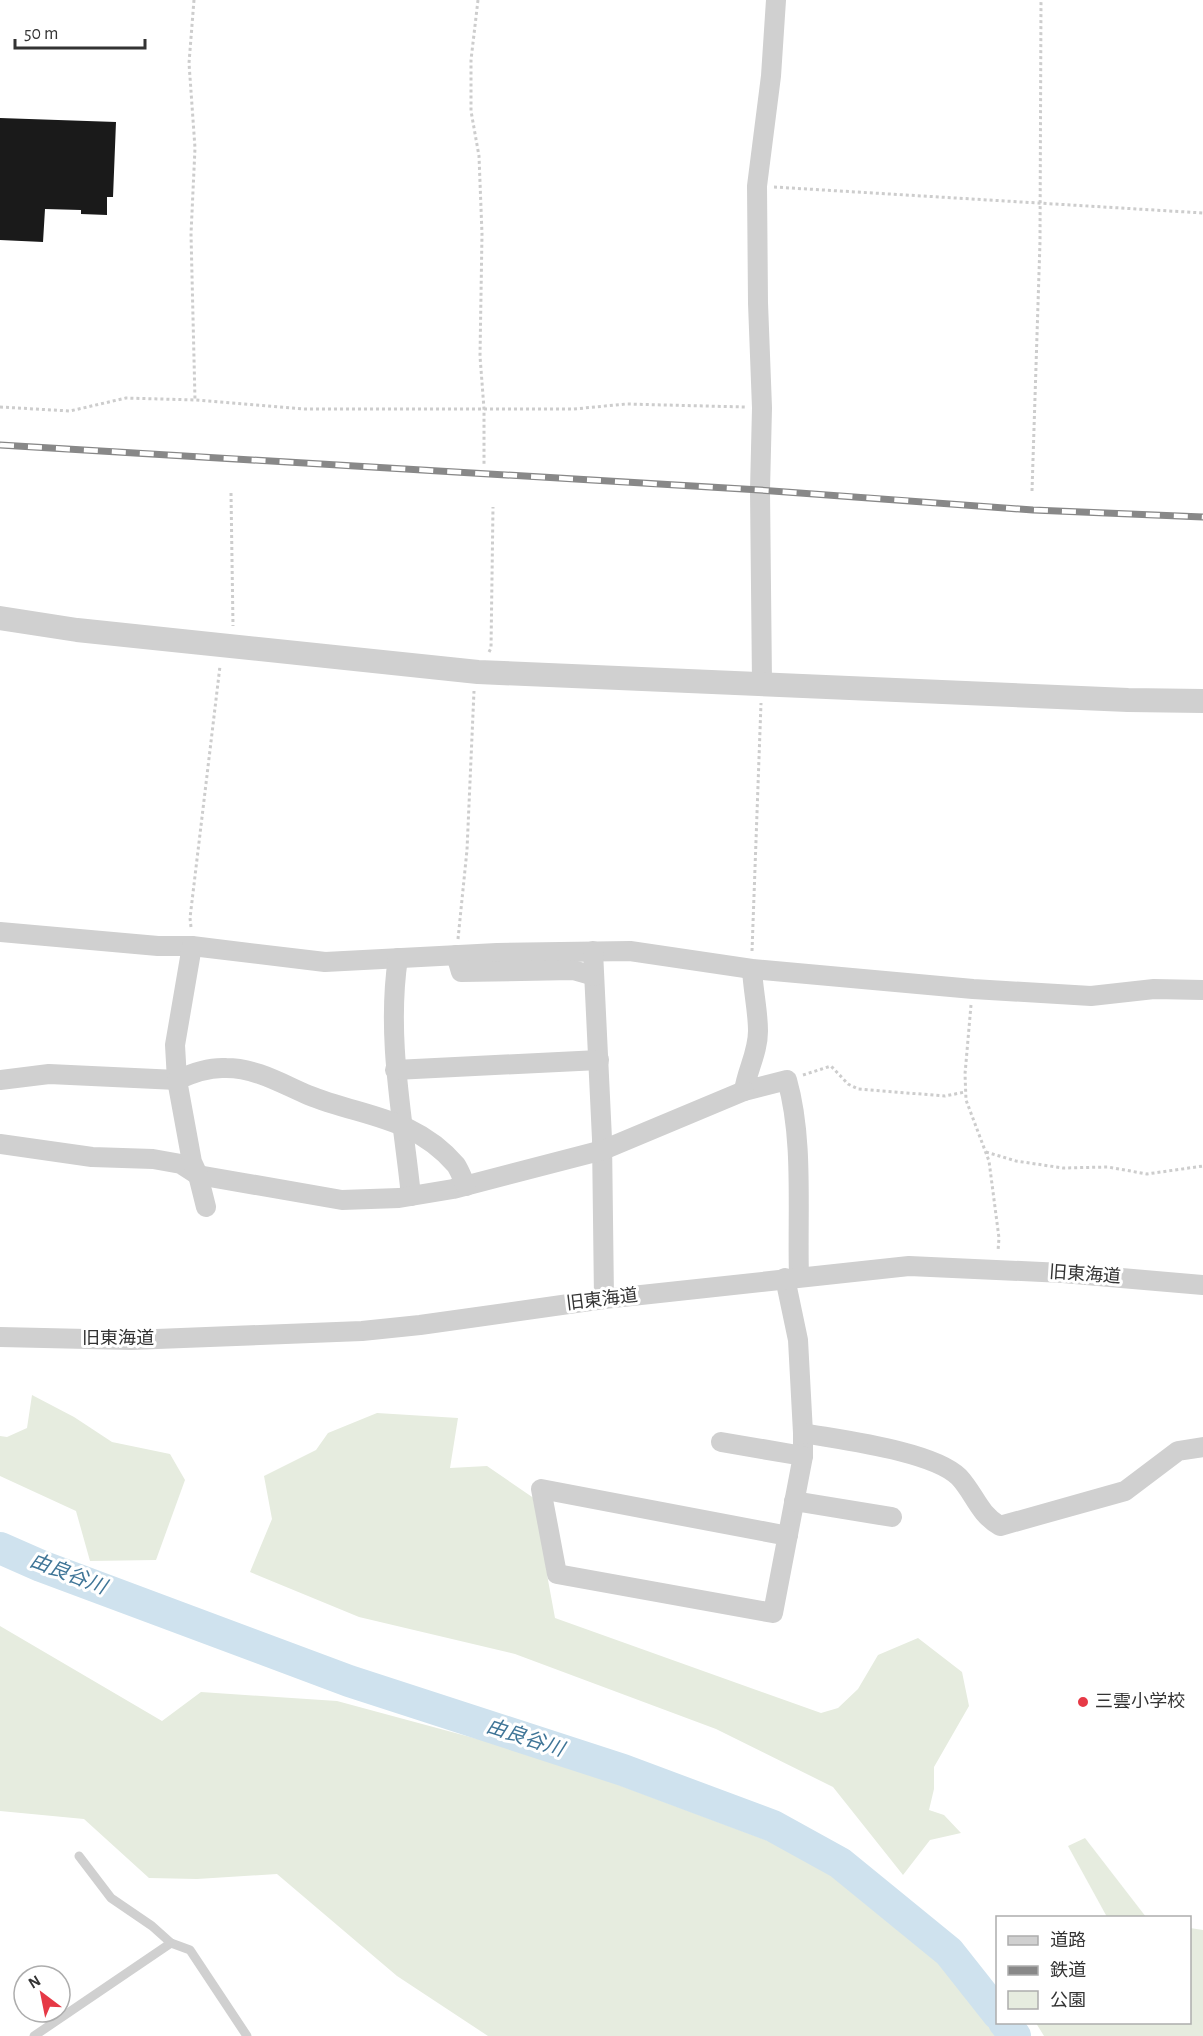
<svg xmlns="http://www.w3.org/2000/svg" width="1203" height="2036" font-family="'Alegreya Sans','Noto Sans JP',sans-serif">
	<rect width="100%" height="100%" fill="#fff"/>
	<g fill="#e6ecdf">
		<polygon points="32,1395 74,1417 112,1442 170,1454 185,1480 156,1560 90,1561 76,1511 0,1476 0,1436 7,1437 27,1428"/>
		<polygon points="377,1413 458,1418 450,1468 487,1466 538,1501 548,1580 555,1618 821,1713 838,1708 858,1689 878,1655 918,1638 962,1672 969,1706 934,1767 934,1789 929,1810 944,1815 961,1833 930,1840 903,1875 833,1787 716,1729 515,1654 359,1617 250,1572 272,1519 264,1476 316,1450 328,1433"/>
		<polygon points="0,1626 162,1721 201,1692 337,1701 544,1757 825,1862 944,1964 996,2036 488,2036 397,1976 277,1874 197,1879 149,1878 84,1819 0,1811"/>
		<polygon points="1085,1838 1146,1917 1107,1917 1068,1846"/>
		<polygon points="1190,1928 1203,1930 1203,2036 1044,2036 1036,2023 1190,2022"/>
	</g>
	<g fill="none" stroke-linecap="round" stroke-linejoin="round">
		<g stroke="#cfe2ee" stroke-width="32">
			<polyline points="0,1548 41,1566 349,1681 623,1770 773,1826 840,1863 949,1952 998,2014"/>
			<polyline points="1004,2022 1015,2036"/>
		</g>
	</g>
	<polygon fill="#1a1a1a" points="0,118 116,122 113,197 107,197 107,215 81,214 81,210 45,209 43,242 0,240"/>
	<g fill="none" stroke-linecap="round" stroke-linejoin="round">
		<g stroke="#cdcdcd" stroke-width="3" stroke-dasharray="3 3" stroke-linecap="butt">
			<polyline points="194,0 189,63 195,148 191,234 195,400"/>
			<polyline points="478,0 471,60 471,111 479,156 482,234 480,356 484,409 484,464"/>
			<polyline points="774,187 1203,213"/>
			<polyline points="0,407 70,411 126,398 195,400 305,409 574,409 626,404 745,407"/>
			<polyline points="1032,491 1040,242 1041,0"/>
			<polyline points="231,493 233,626"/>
			<polyline points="489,652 491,648 493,507"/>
			<polyline points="191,927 190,918 220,666"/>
			<polyline points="458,939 467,850 474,691"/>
			<polyline points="752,951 761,703"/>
			<polyline points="971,1005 965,1074 966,1100 989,1161 999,1238 998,1251"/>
			<polyline points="803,1075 831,1066 848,1084 858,1089 945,1096 965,1092"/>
			<polyline points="986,1152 1016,1161 1063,1168 1108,1167 1147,1174 1203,1166"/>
		</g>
		<g stroke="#d0d0d0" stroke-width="9">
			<polyline points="79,1856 111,1898 152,1926 171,1943 190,1950 247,2036"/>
			<polyline points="34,2036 171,1943"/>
		</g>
		<g stroke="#d0d0d0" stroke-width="20">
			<polyline points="762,683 760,490 762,408 758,303 757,186 771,76 776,0"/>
			<polyline points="0,932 158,946 192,946 325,962 497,953 630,951 752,969 973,989 1091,996 1154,989 1203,990"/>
			<polyline points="593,951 602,1139 604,1299"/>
			<polyline points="456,955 461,972 573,970 594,976"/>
			<path d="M398,958C386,1038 403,1117 411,1196"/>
			<path d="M752,969C753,990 758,1011 758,1031C758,1053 747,1070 744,1091L787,1080C804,1139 797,1214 799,1277"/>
			<polyline points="395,1070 599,1060"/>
			<polyline points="0,1080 49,1074 177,1080 175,1045 192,946"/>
			<polyline points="0,1144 92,1157 153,1159 181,1164 198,1175 342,1200 399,1198 453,1189 603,1150 744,1091"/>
			<path d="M206,1207L198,1175L192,1162L177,1080C192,1073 209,1067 226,1068C256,1068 282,1084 308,1095C362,1117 414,1116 456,1165C460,1171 463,1180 466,1186"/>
			<polyline points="785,1278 798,1340 803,1433 803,1456 773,1613 557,1574 541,1489 788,1536"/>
			<polyline points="0,1337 131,1340 362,1331 420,1325 604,1299 909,1266 1063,1273 1203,1285"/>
			<path d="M803,1433C841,1440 933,1451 959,1477C975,1494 978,1513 1000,1526L1125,1491L1178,1451L1203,1447"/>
			<polyline points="721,1442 803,1456"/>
			<polyline points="794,1501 892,1517"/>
		</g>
		<polyline stroke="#d0d0d0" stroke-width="24" points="0,618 77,630 478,672 1128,700 1203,701"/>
		<g stroke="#888" stroke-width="7">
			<polyline id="rail" points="0,445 760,490 1033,510 1203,517"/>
		</g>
		<use href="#rail" stroke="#fff" stroke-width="4.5" stroke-dasharray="14" stroke-linecap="butt"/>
	</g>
	<circle fill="#e63946" stroke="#fff" stroke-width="2" cx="1083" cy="1702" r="6"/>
	<g text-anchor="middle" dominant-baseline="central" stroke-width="6" stroke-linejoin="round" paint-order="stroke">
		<g font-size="18" fill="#333" stroke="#fff">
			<text transform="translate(1085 1275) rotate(4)">旧東海道</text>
			<text transform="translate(602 1300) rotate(-7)">旧東海道</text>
			<text x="118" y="1339">旧東海道</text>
		</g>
		<g font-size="18" fill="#333" stroke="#fff" text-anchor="start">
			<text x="1095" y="1702">三雲小学校</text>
		</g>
		<g font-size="20" font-style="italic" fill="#3f7597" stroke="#fff">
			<text transform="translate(68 1574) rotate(21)">由良谷川</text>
			<text transform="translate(525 1738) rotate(18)">由良谷川</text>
		</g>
	</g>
	<rect x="996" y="1916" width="195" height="108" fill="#ffffff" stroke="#adadad" stroke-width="1.5"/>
	<rect x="1008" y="1936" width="30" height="9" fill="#d0d0d0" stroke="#adadad" stroke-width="1.5"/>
	<text x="1050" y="1946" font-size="18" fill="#333333">道路</text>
	<rect x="1008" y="1966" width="30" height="9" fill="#888888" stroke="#adadad" stroke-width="1.5"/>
	<text x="1050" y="1976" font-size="18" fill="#333333">鉄道</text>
	<rect x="1008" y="1991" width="30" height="18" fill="#e6ecdf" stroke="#adadad" stroke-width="1.5"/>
	<text x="1050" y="2006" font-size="18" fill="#333333">公園</text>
	<g transform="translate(42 1994) rotate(328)"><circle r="28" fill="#ffffff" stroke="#adadad" stroke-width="1.5"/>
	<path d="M0-4.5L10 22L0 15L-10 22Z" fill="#e63946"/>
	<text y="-9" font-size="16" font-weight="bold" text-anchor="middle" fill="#333333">N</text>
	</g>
	<path d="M15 39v9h130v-9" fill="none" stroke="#333333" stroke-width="3"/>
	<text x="24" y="39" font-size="18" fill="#333333" stroke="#ffffff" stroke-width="4.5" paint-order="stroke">50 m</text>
</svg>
